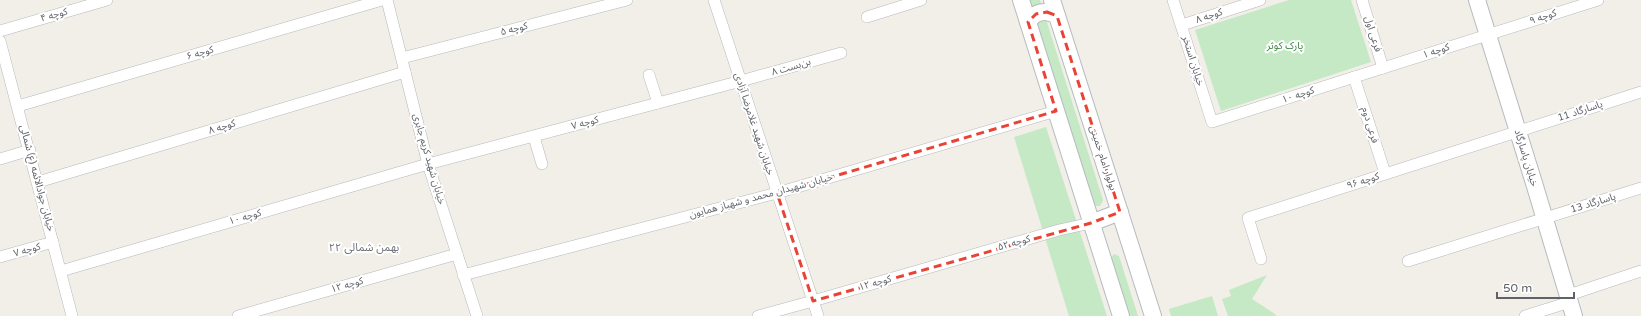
<svg xmlns="http://www.w3.org/2000/svg" width="1641" height="316" font-family="'Varela Round','Noto Sans Arabic',sans-serif">
	<rect width="100%" height="100%" fill="#f1efe8"/>
	<g fill="#c5e8c5">
		<polygon points="1028,0 1040,0 1103,200 1100,206 1096,206 1093,203"/>
		<polygon points="1289,0 1351,0 1371,62 1221,111 1195,30"/>
		<polygon points="1046,127 1107,316 1069,316 1014,137"/>
		<polygon points="1114,254 1119,256 1138,316 1128,316 1111,258"/>
		<polygon points="1267,275 1252,299 1275,314 1276,316 1228,316 1222,299 1231,296 1229,290"/>
		<polygon points="1212,296 1218,316 1171,316 1169,309"/>
	</g>
	<g fill="none" stroke-linecap="round" stroke-linejoin="round">
		<g stroke="#b5b8bc" stroke-width="12">
			<g id="street">
				<polyline points="387,0 428,164 477,316"/>
				<polyline points="714,0 818,316"/>
				<polyline points="1173,0 1212,122 1598,0"/>
				<polyline points="1362,0 1383,68"/>
				<polyline points="867,17 921,0"/>
				<polyline points="1182,25 1260,0"/>
				<polyline points="0,31 107,0"/>
				<polyline points="0,41 72,316"/>
				<polyline points="402,58 627,0"/>
				<polyline points="649,75 658,103"/>
				<polyline points="1354,77 1385,173"/>
				<polyline points="18,106 382,0"/>
				<polyline points="534,137 542,164"/>
				<polyline points="0,159 30,150"/>
				<polyline points="38,182 405,72"/>
				<polyline points="0,257 53,242"/>
				<polyline points="1261,259 1248,218 1641,92"/>
				<polyline points="1408,261 1641,188"/>
				<polyline points="61,271 428,164 741,81 841,53"/>
				<polyline points="463,275 777,193 1056,111"/>
				<polyline points="1569,295 1641,271"/>
				<polyline points="238,316 457,254"/>
				<polyline points="758,316 813,301 1059,230 1091,223"/>
				<polyline points="1525,316 1570,302"/>
			</g>
		</g>
		<g stroke="#b6babf" stroke-width="18">
			<g id="secondary">
				<polyline points="1021,0 1121,316"/>
				<polyline points="1052,0 1153,316"/>
				<polyline points="1477,0 1534,183 1574,316"/>
				<path d="M1028,22C1035,11 1046,9 1057,16"/>
				<polyline points="1091,223 1120,212"/>
			</g>
		</g>
		<use href="#street" stroke="#fff" stroke-width="11"/>
		<use href="#secondary" stroke="#fff" stroke-width="16"/>
	</g>
	<path fill="none" stroke="#ea4335" stroke-width="3" stroke-dasharray="8 5" stroke-linejoin="round" d="M1047,12L1057,16L1120,212L1091,223L813,301L777,193L1056,111L1028,22L1036,14Z"/>
	<g text-anchor="middle" dominant-baseline="central" stroke-width="4" stroke-linejoin="round" paint-order="stroke">
		<g font-size="10" fill="#5f6368" stroke="#fff">
			<text transform="translate(54 15) rotate(-16)">کوچه ۴</text>
			<text transform="translate(1209 16) rotate(-18)">کوچه ۸</text>
			<text transform="translate(1543 17) rotate(-18)">کوچه ۹</text>
			<text transform="translate(514 29) rotate(-14)">کوچه ۵</text>
			<text transform="translate(1373 34) rotate(73)">فرعی اول</text>
			<text transform="translate(1436 51) rotate(-18)">کوچه ۱</text>
			<text transform="translate(200 53) rotate(-16)">کوچه ۶</text>
			<text transform="translate(1193 61) rotate(73)">خیابان استخر</text>
			<text transform="translate(791 67) rotate(-16)">بن‌بست ۸</text>
			<text transform="translate(1298 95) rotate(-18)">کوچه ۱۰</text>
			<text transform="translate(1580 111) rotate(-18)">پاسارگاد 11</text>
			<text transform="translate(585 123) rotate(-15)">کوچه ۷</text>
			<text transform="translate(754 124) rotate(72)">خیابان شهید غلامرضا آزادی</text>
			<text transform="translate(1370 125) rotate(73)">فرعی دوم</text>
			<text transform="translate(222 127) rotate(-17)">کوچه ۸</text>
			<text transform="translate(1103 158) rotate(72)">بولوار امام خمینی</text>
			<text transform="translate(1526 158) rotate(73)">خیابان پاسارگاد</text>
			<text transform="translate(429 159) rotate(74)">خیابان شهید کریم جابری</text>
			<text transform="translate(37 178) rotate(75)">خیابان جوادالائمه (ع) شمالی</text>
			<text transform="translate(1363 181) rotate(-18)">کوچه ۹۶</text>
			<text transform="translate(761 196) rotate(-15)">خیابان شهیدان محمد و شهباز همایون</text>
			<text transform="translate(1593 203) rotate(-17)">پاسارگاد 13</text>
			<text transform="translate(245 217) rotate(-16)">کوچه ۱۰</text>
			<text transform="translate(1014 243) rotate(-16)">کوچه ۵۲</text>
			<text transform="translate(27 250) rotate(-16)">کوچه ۷</text>
			<text transform="translate(875 283) rotate(-16)">کوچه ۱۲</text>
			<text transform="translate(347 285) rotate(-16)">کوچه ۱۲</text>
		</g>
		<g font-size="10" fill="#348238" stroke="#fff">
			<text x="1285" y="46">پارک کوثر</text>
		</g>
		<g font-size="11" fill="#70757a" stroke="#fff">
			<text x="364" y="247">۲۲ بهمن شمالی</text>
		</g>
	</g>
	<path d="M1497 292v6h77v-6" fill="none" stroke="#5f6368" stroke-width="2"/>
	<text x="1503" y="292" font-size="12" fill="#5f6368" stroke="#ffffff" stroke-width="3" paint-order="stroke">50 m</text>
</svg>
